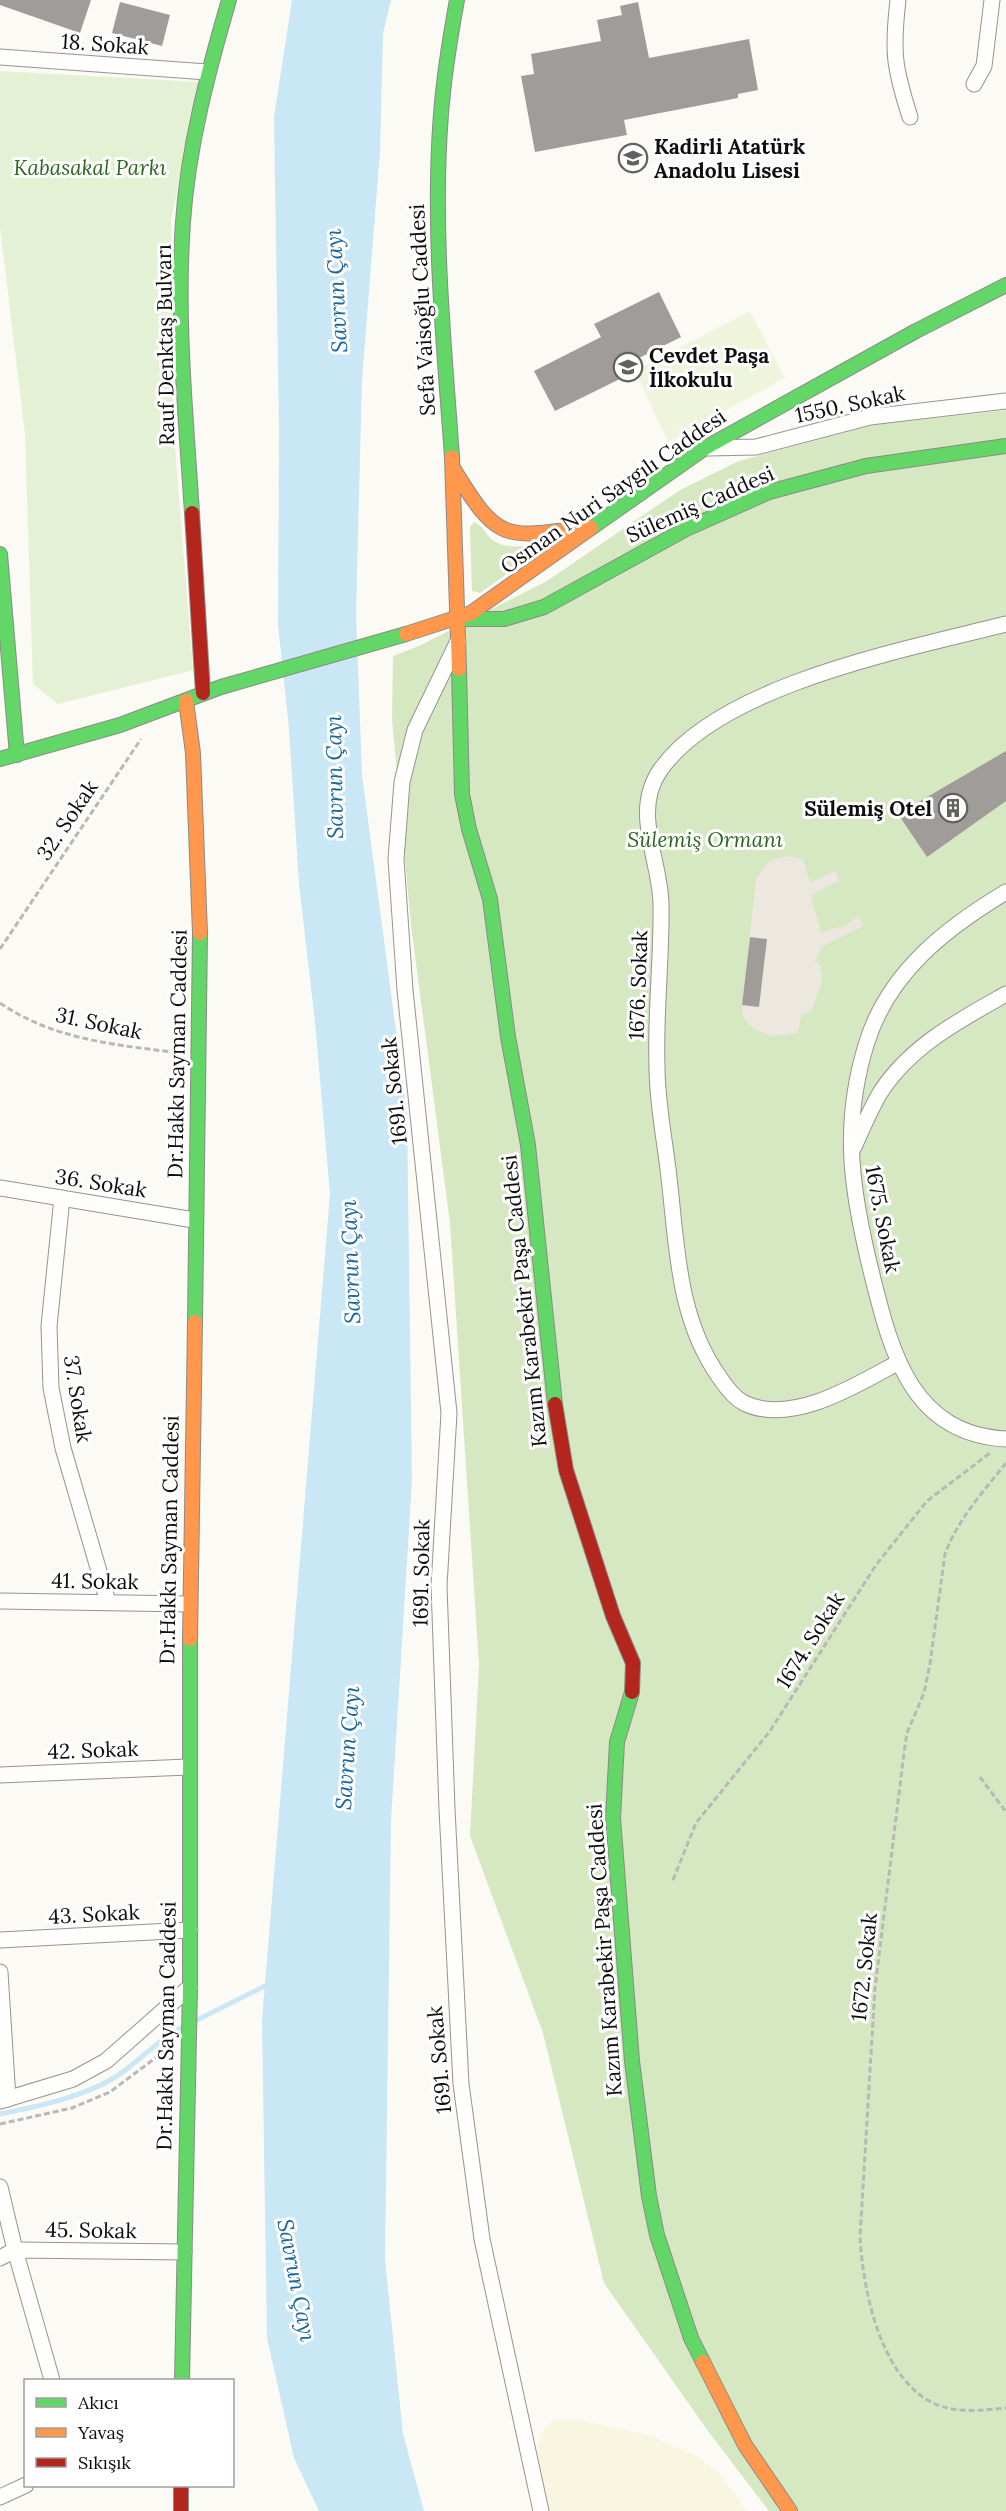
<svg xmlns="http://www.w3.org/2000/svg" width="1006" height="2511" font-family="Lora,serif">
	<rect width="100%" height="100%" fill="#fcfaf4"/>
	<polygon fill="#f8f5e0" points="562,2419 573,2419 649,2435 696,2456 719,2472 747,2511 551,2511 541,2479 537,2452 540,2438 545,2429 552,2422"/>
	<polygon fill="#e5f1d4" points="0,71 199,82 171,220 174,435 193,670 58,704 33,684 25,434 0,227"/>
	<g fill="#d6e8c2">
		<polygon points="1006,410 1006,2511 769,2511 708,2431 604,2283 543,2033 470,1836 479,1665 450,1223 411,925 392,719 393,656 421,645 547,581 680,490 739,461 873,425"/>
		<path d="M474,522C483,526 484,531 490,538C509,554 534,543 555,539L480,593L472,591L470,527Z"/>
	</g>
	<polygon fill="#eff4dd" points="750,311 785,378 668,442 635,371"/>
	<polygon fill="#ece8df" points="788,856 803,859 810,883 835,871 839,881 811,895 821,933 847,925 858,917 863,926 821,947 815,962 820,964 822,981 812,1010 801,1015 798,1033 773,1036 754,1029 747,1022 743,1016 742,1005 756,880 765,865 775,859"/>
	<polygon fill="#cae7f5" points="292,0 391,0 383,34 380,151 362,380 356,613 362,775 407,1113 412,1481 391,1820 385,2260 403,2434 424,2511 319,2511 294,2458 267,2338 262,2020 330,1194 315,1022 299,884 289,729 278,624 279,431 274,117"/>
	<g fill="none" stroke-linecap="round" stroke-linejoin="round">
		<g stroke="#cae7f5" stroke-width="5">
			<polyline points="193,2022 271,1983"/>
			<path d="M0,2114C38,2106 80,2098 114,2078C139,2062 158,2039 185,2026"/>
		</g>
	</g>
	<g fill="#9f9c99">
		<polygon points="0,0 91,0 80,33 0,5"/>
		<polygon points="120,2 170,15 162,46 112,33"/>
		<polygon points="638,2 649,58 749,39 758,90 738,94 738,98 624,120 627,135 535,152 521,76 534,74 531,54 601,41 597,20 622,15 620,6"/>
		<polygon points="659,292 681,337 629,363 634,372 555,411 534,371 601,337 594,324"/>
		<polygon points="1006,751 1006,801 927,857 898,814"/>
		<polygon points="750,937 767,939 759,1007 742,1005"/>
	</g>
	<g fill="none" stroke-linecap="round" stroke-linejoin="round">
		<g stroke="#959492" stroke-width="17">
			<g id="street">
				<path d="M898,0C892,52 894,67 910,117"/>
				<polyline points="0,57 207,72"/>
				<polyline points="974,84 984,66 992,0"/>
				<polyline points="708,448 756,447 870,417 1006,401"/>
				<polyline points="458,641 415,730 402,782 396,859 405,990 449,1413 439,1586 447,1809 461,2084 482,2239 541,2511"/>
				<path d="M1006,892C946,928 889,972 867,1042C840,1127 852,1195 873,1279C892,1355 913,1434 1006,1439"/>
				<path d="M854,1147C862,1129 870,1110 880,1093C910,1046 960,1020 1006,994"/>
				<polyline points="0,1188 194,1220"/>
				<polyline points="62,1198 49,1326 51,1388 63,1448 108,1602"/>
				<path d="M897,1363C857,1385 791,1426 744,1403C734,1398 726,1387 720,1378C676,1317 677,1241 668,1169C664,1136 657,1101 657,1067C655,1013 662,958 661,904C660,858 631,811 661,769C722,684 908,649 1006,624"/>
				<polyline points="0,1601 190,1604"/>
				<polyline points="0,1775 188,1767"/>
				<polyline points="0,1940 190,1930"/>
				<polyline points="0,1972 8,2099"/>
				<polyline points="0,2101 73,2079 106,2061 190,1987"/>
				<polyline points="0,2187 15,2250 52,2380"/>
				<polyline points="0,2258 15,2250 184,2252"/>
				<polyline points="0,2497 26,2485"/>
			</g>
		</g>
		<g stroke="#8c8b88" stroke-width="16">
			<g id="fast">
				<path d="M452,457C444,343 432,228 441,114C444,75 450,38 457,0"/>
				<path d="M192,513C186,417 176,319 183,222C188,147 208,72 229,0"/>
				<polyline points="591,528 705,448 916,331 1006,285"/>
				<polyline points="0,554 17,755"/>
				<polyline points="461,619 504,619 544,607 686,529 769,492 866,466 1006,446"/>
				<polyline points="459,669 462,794 469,829 490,899 508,1037 528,1145 555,1404"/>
				<polyline points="0,759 120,725 221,687 406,634"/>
				<polyline points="195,1322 200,933"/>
				<polyline points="632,1692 617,1742 613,1818 632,2061 649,2196 657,2235 691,2338 703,2362"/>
				<polyline points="182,2380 190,1987 190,1639"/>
			</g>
		</g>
		<g stroke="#8c8b88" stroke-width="16">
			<g id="slow">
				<polyline points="452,457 459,669"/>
				<path d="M453,468C499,544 504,538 589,527"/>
				<polyline points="406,634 471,613 591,528"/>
				<polyline points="186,701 193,753 200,933"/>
				<polyline points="190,1639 195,1322"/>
				<polyline points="703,2362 745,2445 790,2511"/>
			</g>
		</g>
		<g stroke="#8c8b88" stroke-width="16">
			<g id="jam">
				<polyline points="192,513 203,693"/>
				<polyline points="555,1404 566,1470 613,1616 633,1663 632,1692"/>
				<polyline points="181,2486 181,2511"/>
			</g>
		</g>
		<g stroke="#b8b8b7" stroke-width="3" stroke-dasharray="6 3" stroke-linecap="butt">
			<polyline points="0,949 141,739"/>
			<path d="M0,1003C54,1040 117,1045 180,1053"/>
			<path d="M1006,1463C983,1492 958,1519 945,1554L930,1664L924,1693L907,1733L904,1753L875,1988L860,2237C863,2290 880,2377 933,2403C955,2414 983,2410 1006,2408"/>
			<polyline points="980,1777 1006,1812"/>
			<polyline points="673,1880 696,1823 770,1731 876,1565 927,1501 990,1453"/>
			<polyline points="0,2124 72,2108 110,2092 170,2047"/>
		</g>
		<use href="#street" stroke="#fffefd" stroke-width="15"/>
		<use href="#fast" stroke="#63d668" stroke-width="14"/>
		<use href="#slow" stroke="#ff974d" stroke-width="14"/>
		<use href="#jam" stroke="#b3261e" stroke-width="14"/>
	</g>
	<defs>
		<g id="school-ring" transform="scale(1.5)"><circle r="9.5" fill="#fff" stroke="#61615e" stroke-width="1.5"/><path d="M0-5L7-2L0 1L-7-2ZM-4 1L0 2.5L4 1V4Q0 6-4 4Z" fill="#61615e"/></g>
		<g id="building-ring" transform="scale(1.5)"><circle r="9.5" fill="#fff" stroke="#61615e" stroke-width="1.5"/><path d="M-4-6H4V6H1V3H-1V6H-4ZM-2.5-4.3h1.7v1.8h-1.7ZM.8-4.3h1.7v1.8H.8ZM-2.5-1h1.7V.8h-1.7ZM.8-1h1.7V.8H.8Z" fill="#61615e"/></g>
	</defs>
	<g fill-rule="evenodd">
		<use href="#school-ring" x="633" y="158"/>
		<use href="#school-ring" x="628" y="367"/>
		<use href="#building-ring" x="953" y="808"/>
	</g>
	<g text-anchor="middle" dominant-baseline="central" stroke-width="6" stroke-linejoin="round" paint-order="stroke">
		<g font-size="21" fill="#0e0e0e" stroke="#fff">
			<text transform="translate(105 44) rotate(4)">18. Sokak</text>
			<text transform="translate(422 310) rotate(-93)">Sefa Vaisoğlu Caddesi</text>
			<text transform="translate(165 345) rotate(-91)">Rauf Denktaş Bulvarı</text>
			<text transform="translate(850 404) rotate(-12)">1550. Sokak</text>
			<text transform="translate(613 491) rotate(-35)">Osman Nuri Saygılı Caddesi</text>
			<text transform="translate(700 504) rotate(-24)">Sülemiş Caddesi</text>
			<text transform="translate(67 820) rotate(-56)">32. Sokak</text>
			<text transform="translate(638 985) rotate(-88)">1676. Sokak</text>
			<text transform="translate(99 1023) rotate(12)">31. Sokak</text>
			<text transform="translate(177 1054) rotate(-89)">Dr.Hakkı Sayman Caddesi</text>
			<text transform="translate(394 1091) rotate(-96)">1691. Sokak</text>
			<text transform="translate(101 1183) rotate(9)">36. Sokak</text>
			<text transform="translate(883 1219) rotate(79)">1675. Sokak</text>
			<text transform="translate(524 1301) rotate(-96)">Kazım Karabekir Paşa Caddesi</text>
			<text transform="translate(78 1399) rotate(81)">37. Sokak</text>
			<text transform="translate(169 1540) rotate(-89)">Dr.Hakkı Sayman Caddesi</text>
			<text transform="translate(421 1573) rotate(-89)">1691. Sokak</text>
			<text transform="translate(95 1581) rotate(1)">41. Sokak</text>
			<text transform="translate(810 1640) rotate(-58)">1674. Sokak</text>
			<text transform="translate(93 1750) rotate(-2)">42. Sokak</text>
			<text transform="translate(94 1914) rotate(-3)">43. Sokak</text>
			<text transform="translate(604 1950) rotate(-94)">Kazım Karabekir Paşa Caddesi</text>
			<text transform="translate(864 1967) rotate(-84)">1672. Sokak</text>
			<text transform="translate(166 2026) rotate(-89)">Dr.Hakkı Sayman Caddesi</text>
			<text transform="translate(439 2060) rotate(-95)">1691. Sokak</text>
			<text transform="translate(91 2230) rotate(1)">45. Sokak</text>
		</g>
		<g font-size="21" font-weight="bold" fill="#0e0e0e" stroke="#fff" text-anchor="start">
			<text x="654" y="146">Kadirli Atatürk<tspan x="654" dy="24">Anadolu Lisesi</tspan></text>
			<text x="649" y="355">Cevdet Paşa<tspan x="649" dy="24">İlkokulu</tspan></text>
			<text x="932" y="808" text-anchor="end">Sülemiş Otel</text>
		</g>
		<g font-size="21" font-style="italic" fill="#2f661f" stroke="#fff">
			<text x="90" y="167">Kabasakal Parkı</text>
			<text x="705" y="839">Sülemiş Ormanı</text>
		</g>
		<g font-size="22" font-style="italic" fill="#1867a0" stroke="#fff">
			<text transform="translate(336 291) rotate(-93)">Savrun Çayı</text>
			<text transform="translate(334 777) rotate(-91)">Savrun Çayı</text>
			<text transform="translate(350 1262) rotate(-92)">Savrun Çayı</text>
			<text transform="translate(347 1748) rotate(-86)">Savrun Çayı</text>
			<text transform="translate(297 2280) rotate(79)">Savrun Çayı</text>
		</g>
	</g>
	<rect x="24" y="2379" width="210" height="108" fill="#ffffff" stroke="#9f9f9f" stroke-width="1.5"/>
	<rect x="36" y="2398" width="30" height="9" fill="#63d668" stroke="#9f9f9f" stroke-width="1.5"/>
	<text x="78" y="2409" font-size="18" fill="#0e0e0e">Akıcı</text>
	<rect x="36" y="2428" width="30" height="9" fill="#ff974d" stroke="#9f9f9f" stroke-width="1.5"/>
	<text x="78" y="2439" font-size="18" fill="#0e0e0e">Yavaş</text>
	<rect x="36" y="2458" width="30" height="9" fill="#b3261e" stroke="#9f9f9f" stroke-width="1.5"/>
	<text x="78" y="2469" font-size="18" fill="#0e0e0e">Sıkışık</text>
</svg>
